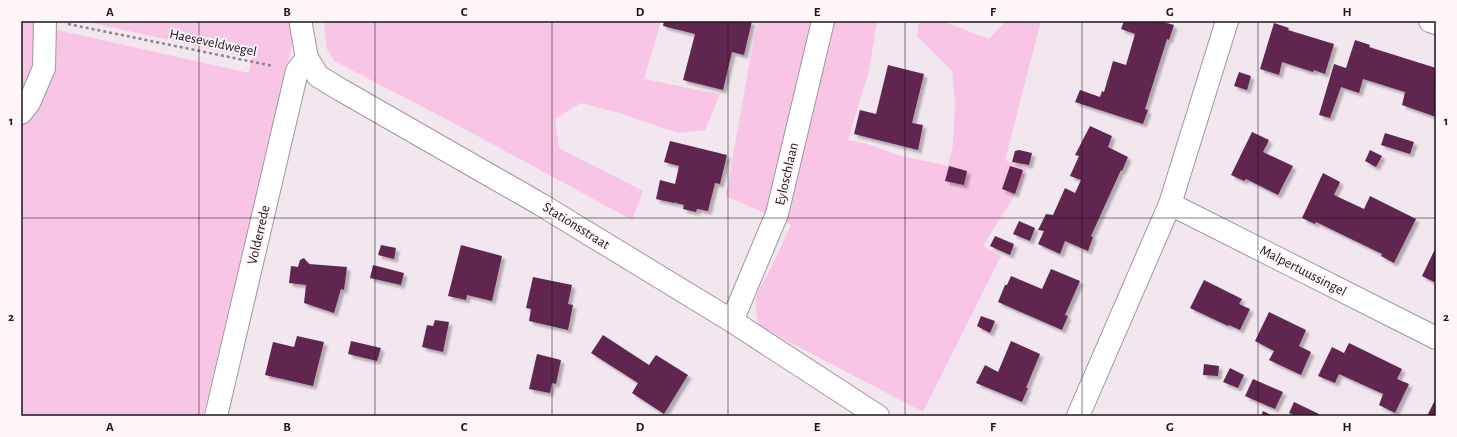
<svg xmlns="http://www.w3.org/2000/svg" width="1457" height="437" font-family="'Alegreya Sans',sans-serif">
	<defs>
		<filter id="shadow"><feDropShadow dx="3.5" dy="3.5" stdDeviation="1" flood-color="#0004"/></filter>
	</defs>
	<rect width="100%" height="100%" fill="#f2e7ee"/>
	<g fill="#f8c5e5">
		<polygon points="21,21 36,22 39,69 21,106"/>
		<polygon points="83,21 295,21 293,41 281,95 203,416 21,416 21,121 53,29 249,73 252,58"/>
		<polygon points="325,21 661,21 644,79 720,94 705,130 678,133 616,112 581,103 555,119 559,148 643,191 632,220 448,120 334,61 327,49 324,27"/>
		<polygon points="758,21 877,21 869,71 848,140 868,144 897,155 948,166 953,144 955,102 952,71 917,36 919,21 942,21 989,39 1006,21 1041,21 1005,160 1027,169 1020,187 983,246 1001,256 923,412 759,326 756,309 757,293 772,266 791,225 726,196 754,37"/>
	</g>
	<g fill="#612650" filter="url(#shadow)">
		<polygon points="664,21 752,21 744,55 732,52 723,90 683,80 695,34 663,26"/>
		<polygon points="1124,21 1160,21 1174,25 1169,40 1167,39 1145,109 1148,110 1143,124 1075,102 1080,90 1100,97 1102,91 1104,92 1113,61 1126,65 1135,34 1121,29"/>
		<polygon points="1274,23 1289,28 1288,30 1334,44 1325,74 1314,70 1313,72 1282,62 1279,75 1260,69"/>
		<polygon points="1355,40 1370,45 1369,47 1436,68 1436,117 1402,105 1405,92 1363,79 1359,93 1341,87 1330,118 1319,115 1334,64 1346,68"/>
		<polygon points="888,65 924,74 912,123 923,125 918,150 854,134 860,110 876,114"/>
		<polygon points="1239,72 1251,76 1247,90 1234,86"/>
		<polygon points="1090,126 1112,136 1108,147 1128,157 1122,171 1121,170 1091,236 1093,237 1088,251 1065,241 1060,254 1038,244 1044,231 1038,230 1046,214 1053,215 1065,188 1075,193 1081,180 1070,176 1079,156 1075,155"/>
		<polygon points="1252,132 1269,140 1263,152 1293,166 1278,195 1246,179 1244,181 1231,175"/>
		<polygon points="1385,133 1414,142 1410,154 1381,145"/>
		<polygon points="670,141 727,155 720,184 715,183 708,211 697,209 696,212 683,209 684,205 676,203 676,202 674,203 656,199 660,180 675,184 679,166 664,162"/>
		<polygon points="1019,150 1032,153 1029,165 1012,162 1015,151"/>
		<polygon points="1370,150 1382,156 1376,167 1365,161"/>
		<polygon points="949,166 967,171 964,185 945,181"/>
		<polygon points="1010,166 1023,170 1015,194 1002,189"/>
		<polygon points="1323,173 1340,182 1334,195 1364,209 1370,196 1416,219 1394,263 1381,256 1382,254 1316,222 1315,224 1302,218"/>
		<polygon points="1019,221 1035,228 1030,241 1013,234"/>
		<polygon points="995,236 1014,244 1010,255 990,246"/>
		<polygon points="381,245 396,248 394,259 378,255"/>
		<polygon points="461,245 502,256 492,301 467,295 466,300 448,296"/>
		<polygon points="1436,247 1436,283 1422,276"/>
		<polygon points="304,258 309,264 347,267 344,290 341,289 334,313 304,303 306,285 289,283 291,266 298,267 300,260"/>
		<polygon points="373,265 404,273 401,285 370,278"/>
		<polygon points="1051,269 1080,281 1065,315 1068,316 1062,330 998,302 1005,285 1007,285 1011,276 1042,289"/>
		<polygon points="533,277 572,285 568,304 573,305 568,330 529,321 531,309 526,308"/>
		<polygon points="1204,280 1242,299 1239,304 1250,309 1240,330 1229,325 1228,326 1190,308"/>
		<polygon points="1269,312 1306,330 1299,346 1311,352 1301,375 1269,360 1274,351 1255,341"/>
		<polygon points="981,316 995,321 990,333 977,326"/>
		<polygon points="435,320 449,322 443,352 422,347 427,325 433,326"/>
		<polygon points="603,335 649,365 656,355 688,375 664,414 632,393 638,383 591,353"/>
		<polygon points="297,336 324,342 313,386 265,375 273,342 294,347"/>
		<polygon points="351,341 381,348 377,361 348,354"/>
		<polygon points="1011,341 1040,354 1026,388 1028,388 1022,402 976,383 985,365 998,372"/>
		<polygon points="1349,343 1402,369 1397,379 1409,384 1395,413 1379,405 1383,394 1339,374 1335,383 1318,376 1332,347 1344,353"/>
		<polygon points="537,354 561,360 556,384 552,383 550,393 529,389"/>
		<polygon points="1204,364 1219,366 1218,376 1203,375"/>
		<polygon points="1230,368 1244,375 1238,388 1223,382"/>
		<polygon points="1253,379 1283,392 1275,409 1245,396"/>
		<polygon points="1436,398 1436,416 1427,416"/>
		<polygon points="1294,402 1319,414 1318,416 1296,416 1289,413"/>
		<polygon points="1263,411 1273,416 1261,416"/>
	</g>
	<g fill="none" stroke-linecap="round" stroke-linejoin="round">
		<g stroke="#a1969d" stroke-width="24">
			<g id="minor">
				<polyline points="301,21 301,25 307,58 318,76 341,90 540,204 732,321 878,416"/>
				<polyline points="1430,21 1436,23"/>
				<polyline points="21,113 29,103 44,68 45,21"/>
				<polyline points="1170,204 1436,338"/>
				<polyline points="732,321 777,214 823,21"/>
				<polyline points="216,416 297,71 307,58"/>
				<polyline points="1078,416 1170,204 1227,21"/>
			</g>
		</g>
		<polyline stroke="#8c8489" stroke-width="2.5" stroke-dasharray="3 3" stroke-linecap="butt" points="68,24 273,66"/>
		<use href="#minor" stroke="#fff" stroke-width="22"/>
	</g>
	<path fill="none" stroke="#1a1619" stroke-width="1" stroke-opacity="0.55" d="M199,21V416M375,21V416M552,21V416M728,21V416M905,21V416M1082,21V416M1258,21V416M21,218H1436"/>
	<g text-anchor="middle" dominant-baseline="central" stroke-width="4" stroke-linejoin="round" paint-order="stroke">
		<g font-size="14" fill="#1a1619" stroke="#fef5fa">
			<text transform="translate(213 43) rotate(12)">Haeseveldwegel</text>
			<text transform="translate(787 174) rotate(-77)">Eyloschlaan</text>
			<text transform="translate(576 226) rotate(32)">Stationsstraat</text>
			<text transform="translate(259 235) rotate(-77)">Volderrede</text>
			<text transform="translate(1303 271) rotate(27)">Malpertuussingel</text>
		</g>
	</g>
	<rect width="1457" height="437" fill="none" stroke="#fef5fa" stroke-width="44"/>
	<rect x="22" y="22" width="1413" height="393" fill="none" stroke="#1a1619" stroke-width="1.5"/>
	<g font-size="13" text-anchor="middle" font-weight="bold" fill="#1a1619">
		<text x="110" y="16">A</text>
		<text x="287" y="16">B</text>
		<text x="464" y="16">C</text>
		<text x="640" y="16">D</text>
		<text x="817" y="16">E</text>
		<text x="993" y="16">F</text>
		<text x="1170" y="16">G</text>
		<text x="1347" y="16">H</text>
		<text x="11" y="125">1</text>
		<text x="1446" y="125">1</text>
		<text x="11" y="321">2</text>
		<text x="1446" y="321">2</text>
		<text x="110" y="431">A</text>
		<text x="287" y="431">B</text>
		<text x="464" y="431">C</text>
		<text x="640" y="431">D</text>
		<text x="817" y="431">E</text>
		<text x="993" y="431">F</text>
		<text x="1170" y="431">G</text>
		<text x="1347" y="431">H</text>
	</g>
</svg>
